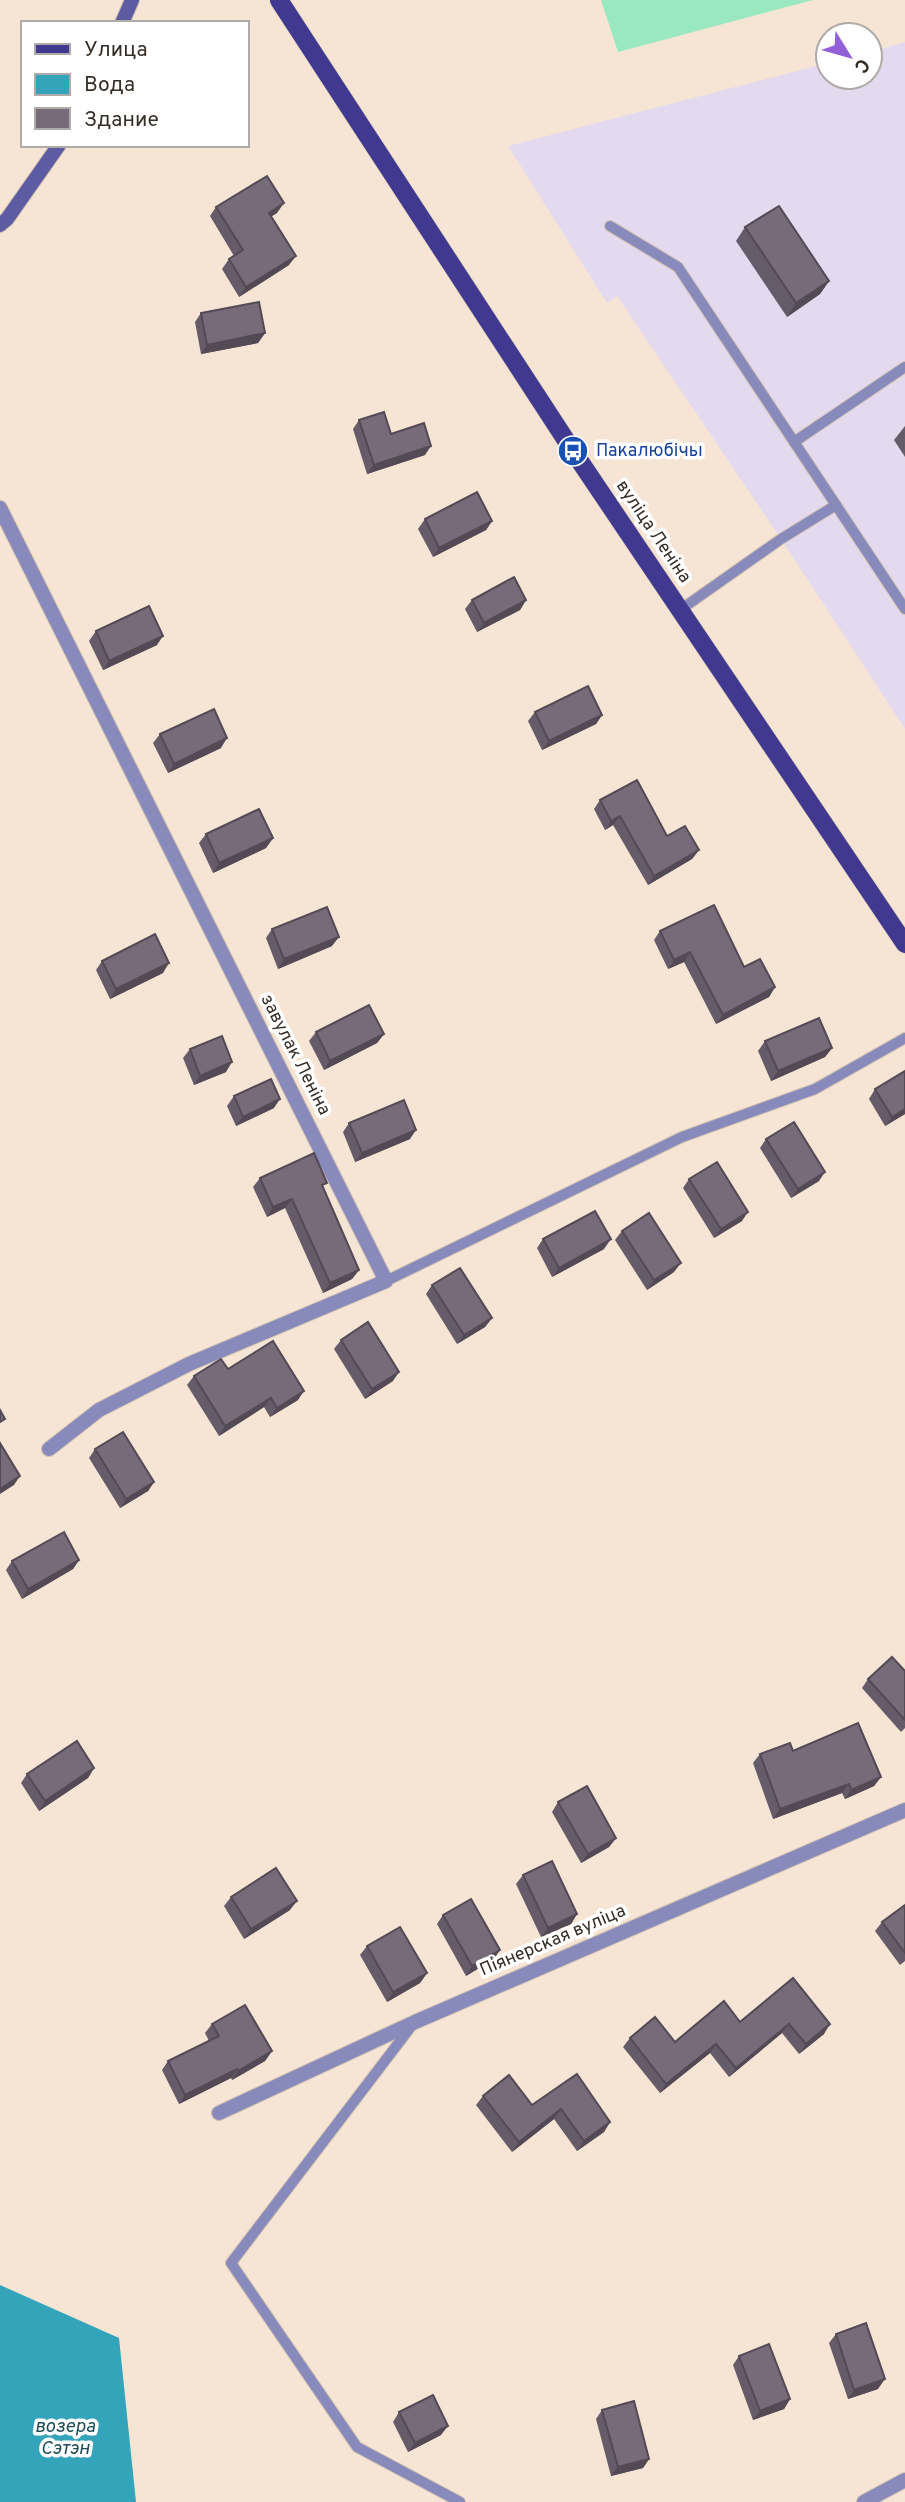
<svg xmlns="http://www.w3.org/2000/svg" width="905" height="2502" font-family="Overpass,sans-serif">
	<rect width="100%" height="100%" fill="#f6e5d5"/>
	<polygon fill="#e3daef" points="905,42 905,729 781,539 617,296 607,303 508,146 828,63 828,77 870,77 870,52"/>
	<polygon fill="#99e8c0" points="601,0 813,0 618,52"/>
	<polygon fill="#34a4ba" points="0,2285 119,2338 136,2502 0,2502"/>
	<g fill="none" stroke-linecap="round" stroke-linejoin="round">
		<g stroke="#cfc0b2" stroke-width="12">
			<g id="lane">
				<polyline points="610,226 678,267 905,609"/>
				<polyline points="794,442 905,367"/>
				<polyline points="680,610 781,539 836,505"/>
				<polyline points="386,1281 682,1137 815,1089 905,1038"/>
				<polyline points="413,2024 231,2263 357,2447 460,2502"/>
			</g>
		</g>
		<g stroke="#cfc0b2" stroke-width="16">
			<g id="street">
				<polyline points="0,508 386,1281 189,1364 99,1410 49,1449"/>
				<polyline points="219,2113 415,2022 905,1810"/>
				<polyline points="864,2502 905,2480"/>
			</g>
		</g>
		<g stroke="#cfc0b2" stroke-width="16">
			<g id="secondary">
				<polyline points="122,23 132,0"/>
				<polyline points="0,225 7,219 59,145"/>
			</g>
		</g>
		<g stroke="#cfc0b2" stroke-width="19">
			<polyline id="primary" points="279,0 573,451 905,944"/>
		</g>
		<use href="#lane" stroke="#888abb" stroke-width="10"/>
		<use href="#street" stroke="#888abb" stroke-width="14"/>
		<use href="#secondary" stroke="#5d5ca2" stroke-width="14"/>
		<use href="#primary" stroke="#40398f" stroke-width="18"/>
	</g>
	<g fill="#665b68">
		<polygon points="216,207 277,213 271,216 289,265 239,297 222,269 229,259 234,256 210,216"/>
		<polygon points="745,227 829,281 820,294 787,317 736,241"/>
		<polygon points="201,313 265,333 258,343 201,354 195,322"/>
		<polygon points="359,420 391,434 425,455 367,474 353,429"/>
		<polygon points="905,426 905,457 894,440"/>
		<polygon points="425,519 492,521 486,530 433,557 418,529"/>
		<polygon points="472,600 526,600 520,610 477,632 465,609"/>
		<polygon points="96,631 157,645 103,670 89,641"/>
		<polygon points="535,712 602,715 596,724 542,750 528,721"/>
		<polygon points="160,734 221,748 168,773 153,743"/>
		<polygon points="600,800 667,836 699,850 692,859 648,885 613,825 605,830 594,809"/>
		<polygon points="206,834 273,838 266,848 213,873 199,843"/>
		<polygon points="272,929 332,946 278,969 266,938"/>
		<polygon points="660,931 744,967 775,987 769,997 716,1024 684,962 668,969 654,940"/>
		<polygon points="102,961 163,973 110,999 96,970"/>
		<polygon points="316,1032 384,1034 377,1043 324,1070 309,1041"/>
		<polygon points="765,1041 832,1048 825,1057 771,1081 758,1051"/>
		<polygon points="190,1049 226,1072 194,1085 183,1058"/>
		<polygon points="875,1089 905,1114 885,1126 869,1099"/>
		<polygon points="234,1096 274,1108 236,1126 227,1106"/>
		<polygon points="349,1123 410,1139 355,1162 343,1132"/>
		<polygon points="766,1139 819,1181 791,1198 760,1148"/>
		<polygon points="260,1178 323,1188 359,1270 352,1279 323,1293 285,1208 267,1217 253,1187"/>
		<polygon points="689,1179 742,1221 714,1238 683,1188"/>
		<polygon points="622,1231 674,1272 647,1290 615,1240"/>
		<polygon points="543,1239 604,1249 552,1277 537,1248"/>
		<polygon points="432,1285 492,1318 485,1327 457,1344 426,1294"/>
		<polygon points="341,1340 393,1381 365,1399 334,1349"/>
		<polygon points="228,1369 298,1400 270,1417 264,1407 219,1436 187,1385 194,1376"/>
		<polygon points="95,1449 154,1482 148,1491 120,1508 89,1458"/>
		<polygon points="79,1560 73,1569 22,1599 6,1570 12,1561"/>
		<polygon points="905,1671 905,1728 901,1732 862,1688 868,1679"/>
		<polygon points="793,1751 881,1777 874,1786 845,1799 842,1793 773,1819 753,1763 760,1754"/>
		<polygon points="94,1768 88,1778 39,1811 21,1783 27,1774"/>
		<polygon points="558,1802 616,1838 609,1847 581,1863 552,1812"/>
		<polygon points="523,1875 577,1914 571,1924 541,1937 516,1884"/>
		<polygon points="231,1897 290,1910 244,1939 224,1906"/>
		<polygon points="905,1905 905,1961 900,1965 875,1931 882,1922"/>
		<polygon points="443,1915 494,1959 466,1976 437,1924"/>
		<polygon points="367,1946 427,1973 420,1983 387,2002 360,1955"/>
		<polygon points="793,1978 824,2034 799,2054 782,2033 729,2077 710,2053 660,2093 623,2047 630,2038 675,2042 740,2022"/>
		<polygon points="212,2024 272,2051 265,2061 232,2080 231,2078 179,2104 162,2070 168,2061 209,2041 205,2033"/>
		<polygon points="577,2074 610,2122 604,2132 577,2151 554,2119 512,2152 476,2105 483,2096 532,2105"/>
		<polygon points="836,2334 878,2389 848,2399 829,2343"/>
		<polygon points="739,2356 790,2399 784,2409 753,2420 733,2365"/>
		<polygon points="602,2410 649,2459 643,2468 611,2476 596,2419"/>
		<polygon points="399,2412 441,2435 408,2452 393,2422"/>
	</g>
	<g fill="#534a55">
		<polygon points="284,203 277,213 263,222 269,213"/>
		<polygon points="296,256 289,265 239,297 246,287"/>
		<polygon points="829,281 820,294 787,317 796,303"/>
		<polygon points="265,333 258,343 201,354 207,345"/>
		<polygon points="431,446 425,455 367,474 374,465"/>
		<polygon points="492,521 486,530 433,557 439,548"/>
		<polygon points="526,600 520,610 477,632 484,623"/>
		<polygon points="163,636 157,645 103,670 109,661"/>
		<polygon points="602,715 596,724 542,750 549,741"/>
		<polygon points="227,738 221,748 168,773 174,764"/>
		<polygon points="620,816 613,825 605,830 611,821"/>
		<polygon points="273,838 266,848 213,873 219,863"/>
		<polygon points="699,850 692,859 648,885 654,876"/>
		<polygon points="339,937 332,946 278,969 284,959"/>
		<polygon points="690,952 684,962 668,969 674,960"/>
		<polygon points="169,963 163,973 110,999 116,989"/>
		<polygon points="775,987 769,997 716,1024 723,1015"/>
		<polygon points="384,1034 377,1043 324,1070 330,1061"/>
		<polygon points="832,1048 825,1057 771,1081 778,1071"/>
		<polygon points="232,1062 226,1072 194,1085 200,1076"/>
		<polygon points="280,1099 274,1108 236,1126 243,1117"/>
		<polygon points="905,1109 905,1114 885,1126 892,1117"/>
		<polygon points="416,1130 410,1139 355,1162 362,1153"/>
		<polygon points="825,1172 819,1181 791,1198 798,1189"/>
		<polygon points="292,1199 285,1208 267,1217 273,1207"/>
		<polygon points="748,1212 742,1221 714,1238 721,1229"/>
		<polygon points="611,1239 604,1249 552,1277 559,1268"/>
		<polygon points="681,1263 674,1272 647,1290 654,1280"/>
		<polygon points="359,1270 352,1279 323,1293 330,1283"/>
		<polygon points="492,1318 485,1327 457,1344 464,1335"/>
		<polygon points="399,1372 393,1381 365,1399 372,1389"/>
		<polygon points="304,1391 298,1400 270,1417 277,1408"/>
		<polygon points="271,1398 264,1407 219,1436 225,1426"/>
		<polygon points="20,1476 14,1485 0,1494 0,1489"/>
		<polygon points="154,1482 148,1491 120,1508 126,1499"/>
		<polygon points="79,1560 73,1569 22,1599 28,1589"/>
		<polygon points="94,1768 88,1778 39,1811 45,1801"/>
		<polygon points="881,1777 874,1786 845,1799 851,1790"/>
		<polygon points="849,1784 842,1793 773,1819 780,1809"/>
		<polygon points="616,1838 609,1847 581,1863 588,1854"/>
		<polygon points="297,1901 290,1910 244,1939 251,1929"/>
		<polygon points="577,1914 571,1924 541,1937 548,1928"/>
		<polygon points="500,1950 494,1959 466,1976 472,1966"/>
		<polygon points="427,1973 420,1983 387,2002 393,1992"/>
		<polygon points="789,2024 782,2033 729,2077 736,2068"/>
		<polygon points="830,2024 824,2034 799,2054 806,2044"/>
		<polygon points="716,2044 710,2053 660,2093 666,2084"/>
		<polygon points="272,2051 265,2061 232,2080 238,2071"/>
		<polygon points="237,2069 231,2078 179,2104 185,2095"/>
		<polygon points="561,2109 554,2119 512,2152 519,2142"/>
		<polygon points="610,2122 604,2132 577,2151 584,2141"/>
		<polygon points="885,2379 878,2389 848,2399 854,2390"/>
		<polygon points="790,2399 784,2409 753,2420 760,2411"/>
		<polygon points="448,2426 441,2435 408,2452 415,2443"/>
		<polygon points="649,2459 643,2468 611,2476 618,2467"/>
	</g>
	<g fill="#776a79" stroke="#534a55" stroke-width="2">
		<polygon points="267,176 284,203 269,213 296,256 246,287 229,259 243,250 216,207"/>
		<polygon points="779,206 829,281 796,303 745,227"/>
		<polygon points="259,302 265,333 207,345 201,313"/>
		<polygon points="384,412 391,434 424,423 431,446 374,465 359,420"/>
		<polygon points="477,492 492,521 439,548 425,519"/>
		<polygon points="514,577 526,600 484,623 472,600"/>
		<polygon points="149,606 163,636 109,661 96,631"/>
		<polygon points="588,686 602,715 549,741 535,712"/>
		<polygon points="214,709 227,738 174,764 160,734"/>
		<polygon points="637,780 667,836 685,826 699,850 654,876 620,816 611,821 600,800"/>
		<polygon points="259,809 273,838 219,863 206,834"/>
		<polygon points="714,905 744,967 760,959 775,987 723,1015 690,952 674,960 660,931"/>
		<polygon points="327,907 339,937 284,959 272,929"/>
		<polygon points="155,934 169,963 116,989 102,961"/>
		<polygon points="369,1005 384,1034 330,1061 316,1032"/>
		<polygon points="819,1018 832,1048 778,1071 765,1041"/>
		<polygon points="222,1036 232,1062 200,1076 190,1049"/>
		<polygon points="905,1071 905,1109 892,1117 875,1089"/>
		<polygon points="271,1079 280,1099 243,1117 234,1096"/>
		<polygon points="404,1100 416,1130 362,1153 349,1123"/>
		<polygon points="794,1122 825,1172 798,1189 766,1139"/>
		<polygon points="314,1153 327,1183 322,1185 359,1270 330,1283 292,1199 273,1207 260,1178"/>
		<polygon points="717,1162 748,1212 721,1229 689,1179"/>
		<polygon points="595,1211 611,1239 559,1268 543,1239"/>
		<polygon points="649,1213 681,1263 654,1280 622,1231"/>
		<polygon points="460,1268 492,1318 464,1335 432,1285"/>
		<polygon points="368,1322 399,1372 372,1389 341,1340"/>
		<polygon points="273,1341 304,1391 277,1408 271,1398 225,1426 194,1376 221,1359 228,1369"/>
		<polygon points="0,1410 5,1419 0,1422"/>
		<polygon points="123,1432 154,1482 126,1499 95,1449"/>
		<polygon points="0,1443 20,1476 0,1489"/>
		<polygon points="64,1532 79,1560 28,1589 12,1561"/>
		<polygon points="892,1657 905,1671 905,1720 868,1679"/>
		<polygon points="858,1723 881,1777 851,1790 849,1784 780,1809 760,1754 790,1743 793,1751"/>
		<polygon points="77,1741 94,1768 45,1801 27,1774"/>
		<polygon points="587,1786 616,1838 588,1854 558,1802"/>
		<polygon points="552,1861 577,1914 548,1928 523,1875"/>
		<polygon points="276,1868 297,1901 251,1929 231,1897"/>
		<polygon points="471,1899 500,1950 472,1966 443,1915"/>
		<polygon points="905,1905 905,1953 882,1922"/>
		<polygon points="400,1927 427,1973 393,1992 367,1946"/>
		<polygon points="793,1978 830,2024 806,2044 789,2024 736,2068 716,2044 666,2084 630,2038 655,2017 675,2042 724,2001 740,2022"/>
		<polygon points="245,2005 272,2051 238,2071 237,2069 185,2095 168,2061 219,2036 212,2024"/>
		<polygon points="577,2074 610,2122 584,2141 561,2109 519,2142 483,2096 509,2075 532,2105"/>
		<polygon points="866,2323 885,2379 854,2390 836,2334"/>
		<polygon points="769,2344 790,2399 760,2411 739,2356"/>
		<polygon points="433,2395 448,2426 415,2443 399,2412"/>
		<polygon points="634,2401 649,2459 618,2467 602,2410"/>
	</g>
	<defs>
		<g id="bus-disc" transform="scale(1.575)"><circle r="9.5" fill="#1a4fb4" stroke="#fff"/><path d="M-5-6H5V4H4V6H2V4H-2V6H-4V4H-5ZM-3.5-4V0h7V-4ZM-3.5 1.2v1.5H-2V1.2ZM2 1.2v1.5H3.5V1.2Z" fill="#fff"/></g>
	</defs>
	<g fill-rule="evenodd">
		<use href="#bus-disc" x="573" y="451"/>
	</g>
	<g text-anchor="middle" dominant-baseline="central" stroke-width="7" stroke-linejoin="round" paint-order="stroke">
		<g font-size="18" fill="#164399" stroke="#fff" text-anchor="start">
			<text x="596" y="451">Пакалюбічы</text>
		</g>
		<g font-size="18" fill="#342e27" stroke="#fff">
			<text transform="translate(653 532) rotate(56)">вуліца Леніна</text>
			<text transform="translate(295 1055) rotate(63)">завулак Леніна</text>
			<text transform="translate(553 1941) rotate(-23)">Піянерская вуліца</text>
		</g>
		<g font-size="19" font-style="italic" fill="#204e58" stroke="#fff">
			<text x="65" y="2427">возера<tspan x="65" dy="22">Сэтэн</tspan></text>
		</g>
	</g>
	<rect x="21" y="21" width="228" height="126" fill="#ffffff" stroke="#aeaba9" stroke-width="2"/>
	<rect x="35" y="44" width="35" height="10" fill="#40398f" stroke="#aeaba9" stroke-width="2"/>
	<text x="84" y="56" font-size="21" fill="#342e27">Улица</text>
	<rect x="35" y="74" width="35" height="21" fill="#34a4ba" stroke="#aeaba9" stroke-width="2"/>
	<text x="84" y="91" font-size="21" fill="#342e27">Вода</text>
	<rect x="35" y="108" width="35" height="21" fill="#776a79" stroke="#aeaba9" stroke-width="2"/>
	<text x="84" y="126" font-size="21" fill="#342e27">Здание</text>
	<g transform="translate(849 56) rotate(127)"><circle r="33" fill="#ffffff" stroke="#aeaba9" stroke-width="2"/>
	<path d="M0-5L12 26L0 18L-12 26Z" fill="#935fd8"/>
	<text y="-10" font-size="19" font-weight="bold" text-anchor="middle" fill="#342e27">С</text>
	</g>
</svg>
